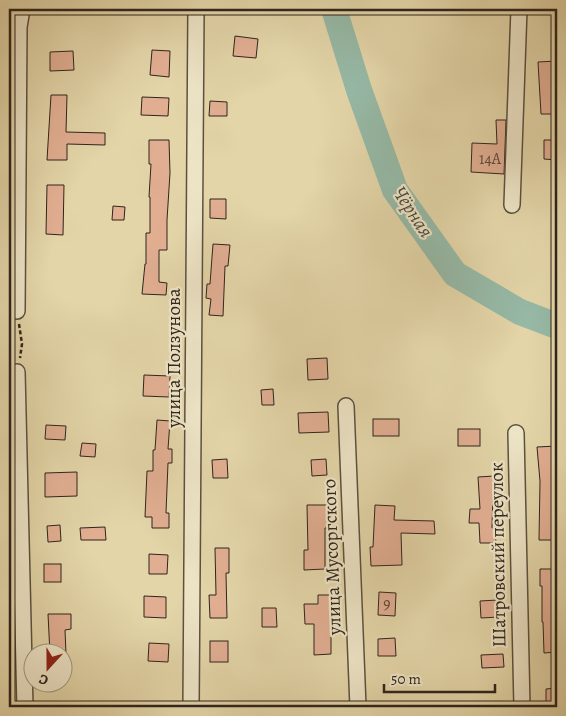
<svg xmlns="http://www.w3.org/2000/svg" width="566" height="716" font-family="Alegreya,serif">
	<rect width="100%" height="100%" fill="#e3d5a8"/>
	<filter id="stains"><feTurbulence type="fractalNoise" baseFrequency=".004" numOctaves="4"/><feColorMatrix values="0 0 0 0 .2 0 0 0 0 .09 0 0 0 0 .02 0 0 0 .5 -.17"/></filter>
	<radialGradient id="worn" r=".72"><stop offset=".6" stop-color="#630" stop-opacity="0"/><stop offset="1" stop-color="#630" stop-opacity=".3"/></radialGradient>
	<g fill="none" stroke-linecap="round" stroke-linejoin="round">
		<polyline stroke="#96b9a6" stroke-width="26" points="334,9 359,90 395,190 455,274 520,312 557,326"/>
	</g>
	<g fill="#e1ae92" stroke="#2f251c">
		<polygon points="235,36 258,39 256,58 233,56"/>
		<polygon points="152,50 170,51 169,77 150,75"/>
		<polygon points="73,51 74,70 50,71 50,52"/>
		<polygon points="557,61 557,114 541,114 538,62"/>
		<polygon points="51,95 67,95 66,132 105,133 105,145 67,144 67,160 47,160"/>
		<polygon points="142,97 169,98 168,116 141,115"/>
		<polygon points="210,101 227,102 227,116 209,116"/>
		<polygon points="496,120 506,120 504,174 471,172 472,143 497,144"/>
		<polygon points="149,140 169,140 170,173 167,220 167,250 159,250 159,282 167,283 166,295 142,294 145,264 146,264 146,233 150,233 150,197 149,197 151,164 149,164"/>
		<polygon points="544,140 557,140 557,160 544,159"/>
		<polygon points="47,185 64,185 63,235 46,234"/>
		<polygon points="210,199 226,199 226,219 210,218"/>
		<polygon points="113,206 125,207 124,220 112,220"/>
		<polygon points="213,244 230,245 228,266 225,266 223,316 209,315 211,299 206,298 207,284 210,284"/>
		<polygon points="327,358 328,379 308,380 307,359"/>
		<polygon points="144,375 170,376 169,397 143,396"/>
		<polygon points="273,389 274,405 262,405 261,390"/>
		<polygon points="328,412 329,432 299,433 298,413"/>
		<rect x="373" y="419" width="26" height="17"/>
		<polygon points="157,420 170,421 168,449 172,449 172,463 168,463 166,513 169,513 169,528 152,528 152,517 145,517 147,471 153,471 153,450 155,450"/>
		<polygon points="46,425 66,426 65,440 45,439"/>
		<rect x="458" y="429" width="22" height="17"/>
		<polygon points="82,443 96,444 95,457 80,456"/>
		<polygon points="557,446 557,540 539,540 540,481 537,447"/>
		<polygon points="227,459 228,478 213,478 212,460"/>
		<polygon points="326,459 327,475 312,476 311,460"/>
		<polygon points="77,472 77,496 45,497 45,473"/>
		<polygon points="494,476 495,493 493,493 492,528 495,528 496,543 480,543 479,523 469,523 470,509 480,509 478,477"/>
		<polygon points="307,505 327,505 328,528 325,528 325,569 304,570 304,550 308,550"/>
		<polygon points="375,505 395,506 394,520 434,521 435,534 401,533 402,565 371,566 370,547 373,547"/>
		<polygon points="60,525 61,541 48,542 47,526"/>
		<polygon points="105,527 106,540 81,540 80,528"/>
		<polygon points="215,548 229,548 229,573 226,573 227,618 210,618 209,595 216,595"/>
		<polygon points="149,554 168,555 167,574 149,574"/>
		<rect x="44" y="564" width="17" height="18"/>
		<polygon points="540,569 557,569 557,652 544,653 543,622 542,622 542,586 540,586"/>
		<polygon points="379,592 396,593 395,616 378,615"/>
		<polygon points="318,595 331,595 331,654 314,655 314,624 305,624 304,604 318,604"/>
		<polygon points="144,596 166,597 166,618 144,617"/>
		<polygon points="498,600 499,617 481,618 480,601"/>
		<polygon points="262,608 276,608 277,627 262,627"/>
		<polygon points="48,614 71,614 71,629 65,630 66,654 50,654"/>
		<polygon points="395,638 396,656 378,656 378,639"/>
		<rect x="210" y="641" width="18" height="21"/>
		<polygon points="149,643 169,644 168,662 148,661"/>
		<polygon points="503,654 504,667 482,668 481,655"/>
		<polygon points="557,688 557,707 546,707 546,689"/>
	</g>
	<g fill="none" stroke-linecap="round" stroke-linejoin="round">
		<g stroke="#5c513f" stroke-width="18">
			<g id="street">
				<polyline points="512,205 519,9"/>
				<polyline points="17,311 19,27 22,9"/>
				<polyline points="17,372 25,707"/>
				<polyline points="346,406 358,707"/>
				<polyline points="516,433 522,707"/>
				<polyline points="191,707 196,9"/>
			</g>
		</g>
		<polyline stroke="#2f251c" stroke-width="2.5" stroke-dasharray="4 2.5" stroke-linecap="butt" points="19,324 22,344 20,358"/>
		<use href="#street" stroke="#ede4c6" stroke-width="15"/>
	</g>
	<g text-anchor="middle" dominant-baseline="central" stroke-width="4.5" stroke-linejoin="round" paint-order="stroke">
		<g font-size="16" fill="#5c473a">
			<text x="490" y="159">14А</text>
			<text x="387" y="604">9</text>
		</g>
		<g font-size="19" fill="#2f251c" stroke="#ede4c6">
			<text transform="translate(174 358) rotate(-90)">улица Ползунова</text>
			<text transform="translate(498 555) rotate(-91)">Шатровский переулок</text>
			<text transform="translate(332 557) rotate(-92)">улица Мусоргского</text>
		</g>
		<g font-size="20" font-style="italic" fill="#494a3e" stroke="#ede4c6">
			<text transform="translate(413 212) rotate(57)">Чёрная</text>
		</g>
	</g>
	<rect width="566" height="716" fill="none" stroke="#e3d5a8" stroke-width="30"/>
	<rect x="10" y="10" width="546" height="696" fill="none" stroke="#2f251c" stroke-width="2.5"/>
	<rect x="15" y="15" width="536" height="686" fill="none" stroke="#2f251c"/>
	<g transform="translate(48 668) rotate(201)"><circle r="24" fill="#ede4c6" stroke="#a19882"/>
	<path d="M0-4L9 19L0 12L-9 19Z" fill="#8f2418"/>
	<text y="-8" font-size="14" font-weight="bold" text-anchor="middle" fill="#2f251c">С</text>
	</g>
	<path d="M384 684v8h111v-8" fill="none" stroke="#2f251c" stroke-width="2.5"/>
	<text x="391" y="684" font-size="15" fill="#2f251c" stroke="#ede4c6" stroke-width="4" paint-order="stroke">50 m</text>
	<rect width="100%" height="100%" filter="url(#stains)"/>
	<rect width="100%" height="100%" fill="url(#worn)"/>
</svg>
